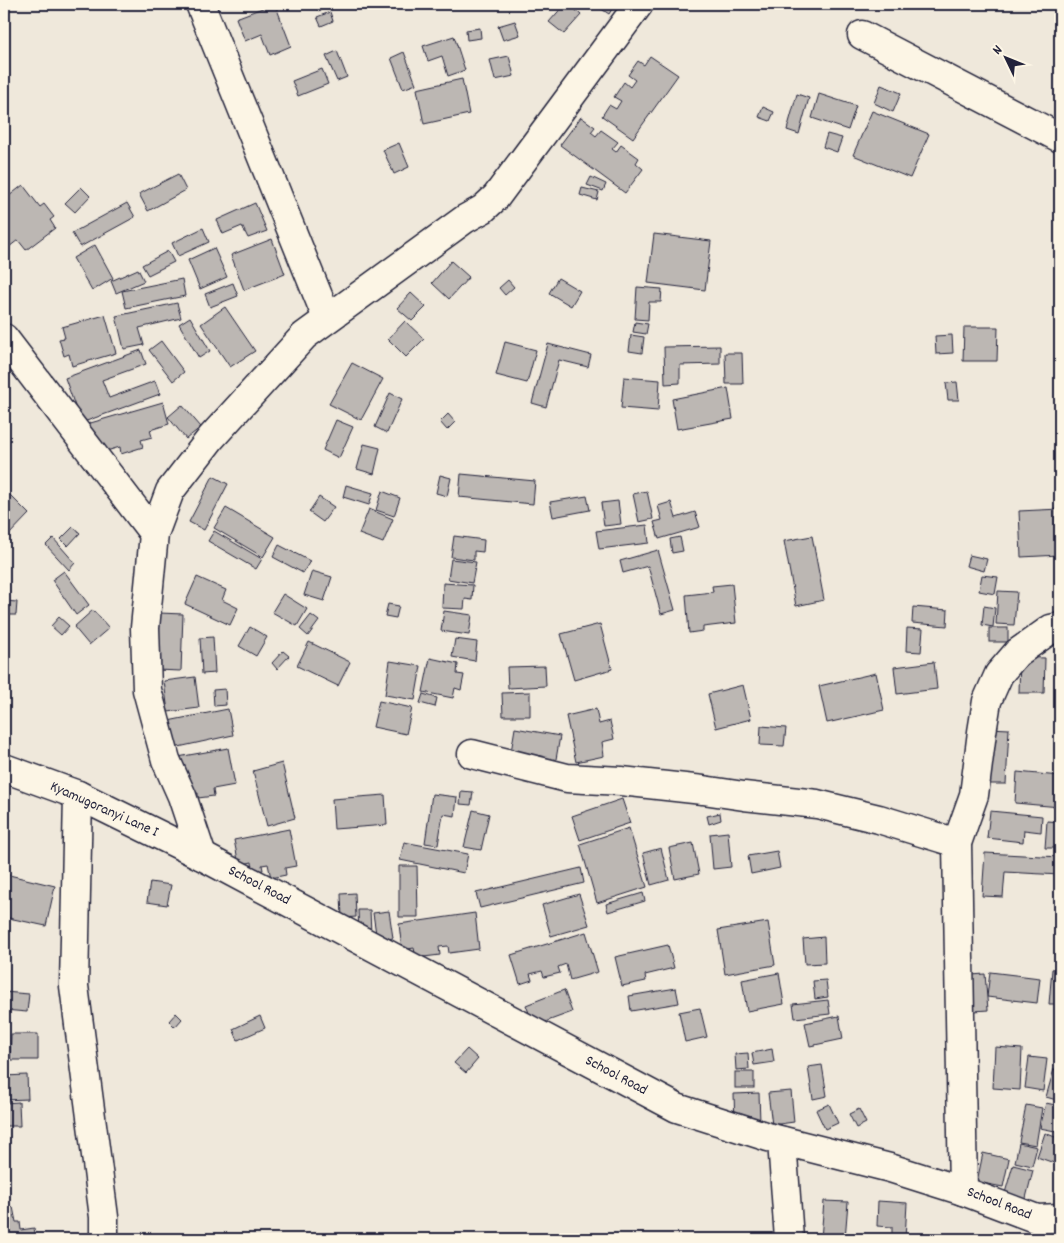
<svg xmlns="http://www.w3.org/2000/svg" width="1064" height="1243" font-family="Dekko,sans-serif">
	<rect width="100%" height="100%" fill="#efe8db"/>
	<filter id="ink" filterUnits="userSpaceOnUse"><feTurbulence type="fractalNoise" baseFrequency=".02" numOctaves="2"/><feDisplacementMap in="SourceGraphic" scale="10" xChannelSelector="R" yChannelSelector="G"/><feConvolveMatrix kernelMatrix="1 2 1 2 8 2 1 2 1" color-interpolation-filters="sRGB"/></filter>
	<g filter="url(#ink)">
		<g fill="#bcb7b3" stroke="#22223b">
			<polygon points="273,4 275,4 291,46 270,55 262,34 245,41 236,18"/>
			<polygon points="311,4 326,4 320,12"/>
			<polygon points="565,4 569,4 581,15 564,34 549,22"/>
			<polygon points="603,4 615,4 609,14 600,8"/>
			<polygon points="330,12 333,21 321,26 317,17"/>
			<polygon points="515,21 520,35 503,40 498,26"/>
			<polygon points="480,28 481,38 467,40 466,30"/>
			<polygon points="454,36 465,70 448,76 442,56 428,61 423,46"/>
			<polygon points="337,51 347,77 337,81 326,56"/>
			<polygon points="404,52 416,84 403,89 391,58"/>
			<polygon points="509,56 514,76 495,80 490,60"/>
			<polygon points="650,56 678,75 633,138 602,116 609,105 616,109 621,101 614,97 624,82 630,87 635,80 628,75 638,61 644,65"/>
			<polygon points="322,69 328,84 298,96 292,81"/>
			<polygon points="462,79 469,114 424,124 417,89"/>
			<polygon points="881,85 901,93 893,112 874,103"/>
			<polygon points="797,94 809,98 799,134 787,130"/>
			<polygon points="819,94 856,106 848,130 812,118"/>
			<polygon points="763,107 774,112 770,121 759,117"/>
			<polygon points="872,111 929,134 910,178 853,155"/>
			<polygon points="581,117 595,127 591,132 596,136 601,130 618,142 612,149 616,152 621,145 639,158 636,163 643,169 625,193 560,145"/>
			<polygon points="827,134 842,138 837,152 823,147"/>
			<polygon points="399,143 409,167 394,174 383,150"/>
			<polygon points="178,174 186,190 148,211 139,194"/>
			<polygon points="591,177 606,184 603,191 587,185"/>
			<polygon points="23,185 40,207 44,204 54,217 50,220 55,228 26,250 18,240 9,247 4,240 4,225 5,224 4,222 4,200"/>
			<polygon points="81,187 90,196 75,212 65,203"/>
			<polygon points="582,188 599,192 597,200 580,195"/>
			<polygon points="127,203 135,217 80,247 72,233"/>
			<polygon points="255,203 267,231 248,238 242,226 223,234 217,220"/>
			<polygon points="203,228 209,242 178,256 172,243"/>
			<polygon points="654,234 711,241 705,290 648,283"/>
			<polygon points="272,239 285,274 244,290 231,255"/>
			<polygon points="95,245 113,278 92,291 73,258"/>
			<polygon points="214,248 227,277 200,289 188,260"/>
			<polygon points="168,251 174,262 148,275 142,265"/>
			<polygon points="451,261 469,277 449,299 432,283"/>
			<polygon points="138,269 144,281 116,293 111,281"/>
			<polygon points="558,278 580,291 571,306 549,293"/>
			<polygon points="182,279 185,296 126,308 122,291"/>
			<polygon points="508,280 514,287 505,295 499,288"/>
			<polygon points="233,283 238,296 210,307 205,294"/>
			<polygon points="637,287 662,289 661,302 649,302 648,320 635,319"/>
			<polygon points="411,293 426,307 412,321 397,308"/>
			<polygon points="177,303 181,318 139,328 144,345 124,349 116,316"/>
			<polygon points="225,307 255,351 230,367 201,324"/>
			<polygon points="105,315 116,353 72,366 69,354 64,356 59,339 65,338 62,327"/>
			<polygon points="190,317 210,351 199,358 179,324"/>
			<polygon points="405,321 424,339 406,357 388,339"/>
			<polygon points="635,322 648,324 646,334 633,332"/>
			<polygon points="964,327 998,327 997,361 963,361"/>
			<polygon points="631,335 644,337 642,353 629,351"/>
			<polygon points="952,335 953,353 936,354 935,336"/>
			<polygon points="161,341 184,372 173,381 149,350"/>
			<polygon points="505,342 536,350 527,383 496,375"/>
			<polygon points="548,344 591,355 588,367 559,360 546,407 532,403"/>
			<polygon points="720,346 720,364 680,365 680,383 665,384 664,347"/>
			<polygon points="141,350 146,364 102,380 109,398 155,381 160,394 81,423 65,378"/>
			<polygon points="725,353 742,353 743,384 726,384"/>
			<polygon points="352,363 383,379 361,420 329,404"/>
			<polygon points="624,377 660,380 658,411 621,408"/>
			<polygon points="957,382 959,400 948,400 946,383"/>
			<polygon points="728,388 733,419 677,429 672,399"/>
			<polygon points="390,393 402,399 387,433 375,427"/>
			<polygon points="163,402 169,424 150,430 152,437 141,440 143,447 121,454 120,447 96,454 87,424"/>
			<polygon points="182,405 201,427 186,439 168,417"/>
			<polygon points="448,414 455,422 447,430 440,422"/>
			<polygon points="336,420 353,427 339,458 323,450"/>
			<polygon points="364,444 380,448 374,474 357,469"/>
			<polygon points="461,474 535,481 533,504 459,497"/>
			<polygon points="440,475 451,478 447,496 436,493"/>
			<polygon points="213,476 228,484 204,530 189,522"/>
			<polygon points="346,485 373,493 369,505 343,497"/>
			<polygon points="4,489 29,514 6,538 4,536"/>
			<polygon points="382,491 400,498 394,516 376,510"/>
			<polygon points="647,491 653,519 639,522 633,494"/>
			<polygon points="587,496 590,510 553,517 550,502"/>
			<polygon points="319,497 334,507 323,522 309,512"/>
			<polygon points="618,501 621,524 604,526 601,503"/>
			<polygon points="671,502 676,518 695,512 700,527 659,539 654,522 662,520 658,506"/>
			<polygon points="226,508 275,537 263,557 214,528"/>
			<polygon points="369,509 393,519 383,543 359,534"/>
			<polygon points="1060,509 1060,555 1021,557 1019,511"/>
			<polygon points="647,525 649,543 599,549 596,531"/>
			<polygon points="73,527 80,533 68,546 61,539"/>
			<polygon points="214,531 262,559 256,569 208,541"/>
			<polygon points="454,536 484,540 483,552 474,551 474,560 451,557"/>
			<polygon points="812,536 824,600 796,606 784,541"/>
			<polygon points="680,537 683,551 672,553 670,539"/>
			<polygon points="53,538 75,563 69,570 46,545"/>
			<polygon points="279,545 310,561 303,573 273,557"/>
			<polygon points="658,550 675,610 661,614 648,566 623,573 620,561"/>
			<polygon points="969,555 987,559 984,571 966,566"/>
			<polygon points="451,559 476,562 472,583 448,579"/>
			<polygon points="64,571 89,605 76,615 52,580"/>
			<polygon points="312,571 332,577 324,601 304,595"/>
			<polygon points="982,575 998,577 995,594 979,591"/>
			<polygon points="197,577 226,590 222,600 238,608 230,625 185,604"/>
			<polygon points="443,583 473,585 472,600 465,599 464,609 442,608"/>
			<polygon points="732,584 736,623 703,627 703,631 689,633 686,595 713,592 712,586"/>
			<polygon points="998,591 1017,592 1014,625 996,624"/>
			<polygon points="283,594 307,609 297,626 272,612"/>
			<polygon points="4,601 17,602 16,615 4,615"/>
			<polygon points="388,604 399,606 396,618 385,616"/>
			<polygon points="984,606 995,608 993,627 982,625"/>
			<polygon points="913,607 948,610 947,626 912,623"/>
			<polygon points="93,610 109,628 89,645 74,627"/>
			<polygon points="444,611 472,615 469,635 441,631"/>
			<polygon points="159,613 183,614 181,671 156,670"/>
			<polygon points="311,615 319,621 308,636 300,629"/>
			<polygon points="59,617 69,626 61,635 51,626"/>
			<polygon points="600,624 612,669 574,680 561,634"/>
			<polygon points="250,627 267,637 256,656 239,646"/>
			<polygon points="907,628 923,629 921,652 906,651"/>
			<rect x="989" y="628" width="19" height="14"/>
			<polygon points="213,637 215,673 202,674 200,638"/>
			<polygon points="455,639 477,642 475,661 452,657"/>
			<polygon points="309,642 350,662 338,686 297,666"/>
			<polygon points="283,651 289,656 277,669 272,663"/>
			<polygon points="1020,657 1045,658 1044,693 1019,693"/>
			<polygon points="430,658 458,664 457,674 464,675 461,690 455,688 453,698 423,692"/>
			<polygon points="390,661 421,666 415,700 385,695"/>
			<polygon points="934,662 937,689 897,694 894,667"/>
			<polygon points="545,666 546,686 508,688 507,667"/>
			<polygon points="876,673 884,710 827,723 819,686"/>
			<polygon points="195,677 199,708 168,712 164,681"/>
			<polygon points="743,685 751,719 716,728 708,694"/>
			<polygon points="225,689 226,705 214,706 213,690"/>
			<polygon points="530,692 530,716 503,716 502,693"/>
			<polygon points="423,694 437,698 435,707 420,703"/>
			<polygon points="379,701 412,708 406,734 373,727"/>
			<polygon points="228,709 233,735 174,748 168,721"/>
			<polygon points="596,709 599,724 610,721 614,739 602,742 604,756 576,762 566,716"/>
			<polygon points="761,726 786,728 784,746 760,745"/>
			<polygon points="515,728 560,736 555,765 510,758"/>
			<polygon points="990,728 1009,729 1006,784 987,784"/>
			<polygon points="228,748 235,785 213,789 214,796 198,798 198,793 184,796 178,757"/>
			<polygon points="282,763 295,818 267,826 253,771"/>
			<polygon points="1017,772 1060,776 1060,807 1015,803"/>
			<polygon points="461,791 473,792 471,805 460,804"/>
			<polygon points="432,794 457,797 455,816 443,814 438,845 425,843"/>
			<polygon points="385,795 387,825 334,829 332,799"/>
			<polygon points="622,799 630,823 580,840 572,816"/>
			<polygon points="473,810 489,814 481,850 464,847"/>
			<polygon points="990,811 1042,816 1041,832 1024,830 1023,842 987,838"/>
			<polygon points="720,813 721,820 709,824 707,816"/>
			<polygon points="1047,821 1060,822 1060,848 1045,848"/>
			<polygon points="629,828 647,887 597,903 580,844"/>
			<polygon points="289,829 296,866 285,868 286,875 271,878 268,864 262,865 263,870 253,872 252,862 239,865 234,840"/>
			<polygon points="728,832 731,867 713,869 710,834"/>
			<polygon points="404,842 468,854 464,873 400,860"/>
			<polygon points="693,843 699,874 675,879 669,848"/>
			<polygon points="661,848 669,880 651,885 643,853"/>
			<polygon points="777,851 780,868 751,874 748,856"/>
			<polygon points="985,853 1060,857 1060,875 1005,872 1003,897 982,896"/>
			<polygon points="399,866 417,866 418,917 399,917"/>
			<polygon points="581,868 584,883 480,908 476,893"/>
			<polygon points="5,874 55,886 46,926 4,917"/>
			<polygon points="150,882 171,885 167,905 147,902"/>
			<polygon points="355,893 356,917 342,918 341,894"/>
			<polygon points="643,893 645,901 608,912 606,904"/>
			<polygon points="579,894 589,925 551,936 542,905"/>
			<polygon points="358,910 370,910 371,934 359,935"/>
			<polygon points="389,911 393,938 377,941 373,913"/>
			<polygon points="475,913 479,949 449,953 448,946 439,947 440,955 416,958 414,948 402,950 399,924"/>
			<polygon points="768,922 775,965 725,974 718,930"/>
			<polygon points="586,932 598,972 570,980 566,964 558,967 560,973 544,977 542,971 530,974 532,980 520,984 511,955"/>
			<polygon points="824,937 825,963 805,964 803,939"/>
			<polygon points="668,945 674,968 645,975 646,981 622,986 615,957"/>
			<polygon points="1052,969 1060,969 1060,1004 1049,1004"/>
			<polygon points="990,972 1040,978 1037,1003 987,997"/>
			<polygon points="779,973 784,1004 747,1011 742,980"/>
			<polygon points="985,974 988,1010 974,1011 971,975"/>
			<polygon points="826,980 828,997 815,999 813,981"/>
			<polygon points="676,988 679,1003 631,1011 629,996"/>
			<polygon points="564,990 572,1012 534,1026 526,1005"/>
			<polygon points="4,992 29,994 27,1012 4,1010"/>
			<polygon points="828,1000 830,1014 795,1018 793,1004"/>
			<polygon points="700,1008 707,1037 685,1042 679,1012"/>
			<polygon points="176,1013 182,1019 175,1027 169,1021"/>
			<polygon points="260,1016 265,1028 238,1040 233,1029"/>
			<polygon points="839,1016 843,1039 810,1046 805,1023"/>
			<polygon points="11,1034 38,1034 38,1060 10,1060"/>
			<polygon points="995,1047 1022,1049 1020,1090 993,1088"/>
			<polygon points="467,1049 478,1059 466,1073 454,1063"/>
			<polygon points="772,1049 774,1062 754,1065 752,1053"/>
			<polygon points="748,1053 749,1069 736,1070 735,1054"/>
			<polygon points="1029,1057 1047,1059 1043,1091 1025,1088"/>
			<polygon points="822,1065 827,1096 813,1099 808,1067"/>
			<polygon points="1054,1069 1060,1070 1060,1101 1046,1097"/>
			<rect x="735" y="1072" width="19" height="16"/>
			<polygon points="27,1075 28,1099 4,1100 4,1076"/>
			<polygon points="791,1091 794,1122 772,1125 768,1093"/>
			<polygon points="759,1093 760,1122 735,1123 734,1094"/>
			<polygon points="19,1102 20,1126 4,1126 4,1103"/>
			<polygon points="1046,1103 1060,1106 1060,1132 1040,1128"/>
			<polygon points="829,1104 838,1123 825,1129 816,1110"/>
			<polygon points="1026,1105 1042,1108 1036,1145 1019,1142"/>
			<polygon points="859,1109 866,1123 856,1128 849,1114"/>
			<polygon points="1045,1133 1060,1139 1060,1165 1037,1157"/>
			<polygon points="1019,1143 1037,1147 1032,1166 1015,1162"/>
			<polygon points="983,1153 1009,1159 1003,1187 977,1182"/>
			<polygon points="1013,1165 1033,1170 1024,1206 1003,1200"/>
			<polygon points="824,1201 848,1202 845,1239 821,1239"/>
			<polygon points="878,1201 907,1203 905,1239 892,1239 892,1227 877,1226"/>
			<polygon points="13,1207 16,1222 20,1222 21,1230 34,1228 36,1239 4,1239 4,1208"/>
		</g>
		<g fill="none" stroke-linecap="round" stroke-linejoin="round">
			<g stroke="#22223b" stroke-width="31">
				<g id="minor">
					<polyline points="200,4 327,318"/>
					<polyline points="862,35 1060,138"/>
					<polyline points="4,338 154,534"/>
					<polyline points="472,754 567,778 621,781 703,790 744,796 817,804 879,819 957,843"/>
					<polyline points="4,768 78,795 202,856 677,1108 768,1137 890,1168 963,1191 1037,1219 1060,1218"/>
					<polyline points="78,795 74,986 104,1217 104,1239"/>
					<polyline points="202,856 182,796 166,760 147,690 145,628 154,534 170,491 211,438 304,336 465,219 483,209 496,197 639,4"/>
					<polyline points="782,1141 789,1239"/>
					<polyline points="963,1191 957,843 974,795 982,732 987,701 999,674 1017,653 1051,629 1060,627"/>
				</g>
			</g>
			<use href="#minor" stroke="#fcf5e5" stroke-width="28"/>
		</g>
	</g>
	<g text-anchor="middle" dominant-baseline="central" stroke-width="5" stroke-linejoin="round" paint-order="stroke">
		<g font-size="15" fill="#22223b" stroke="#fcf5e5">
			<text transform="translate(104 810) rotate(24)">Kyamugoranyi Lane I</text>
			<text transform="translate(259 886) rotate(28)">School Road</text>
			<text transform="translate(616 1076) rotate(28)">School Road</text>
			<text transform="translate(999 1204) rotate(21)">School Road</text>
		</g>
	</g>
	<rect width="1064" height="1243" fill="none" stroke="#fcf5e5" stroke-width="20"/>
	<rect x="10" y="10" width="1044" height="1223" fill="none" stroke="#22223b" stroke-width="2" filter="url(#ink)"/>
	<g transform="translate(1006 58) rotate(313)" stroke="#fcf5e5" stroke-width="4" paint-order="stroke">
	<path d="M0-4L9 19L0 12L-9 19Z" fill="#22223b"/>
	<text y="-8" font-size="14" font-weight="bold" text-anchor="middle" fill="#22223b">N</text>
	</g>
</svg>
